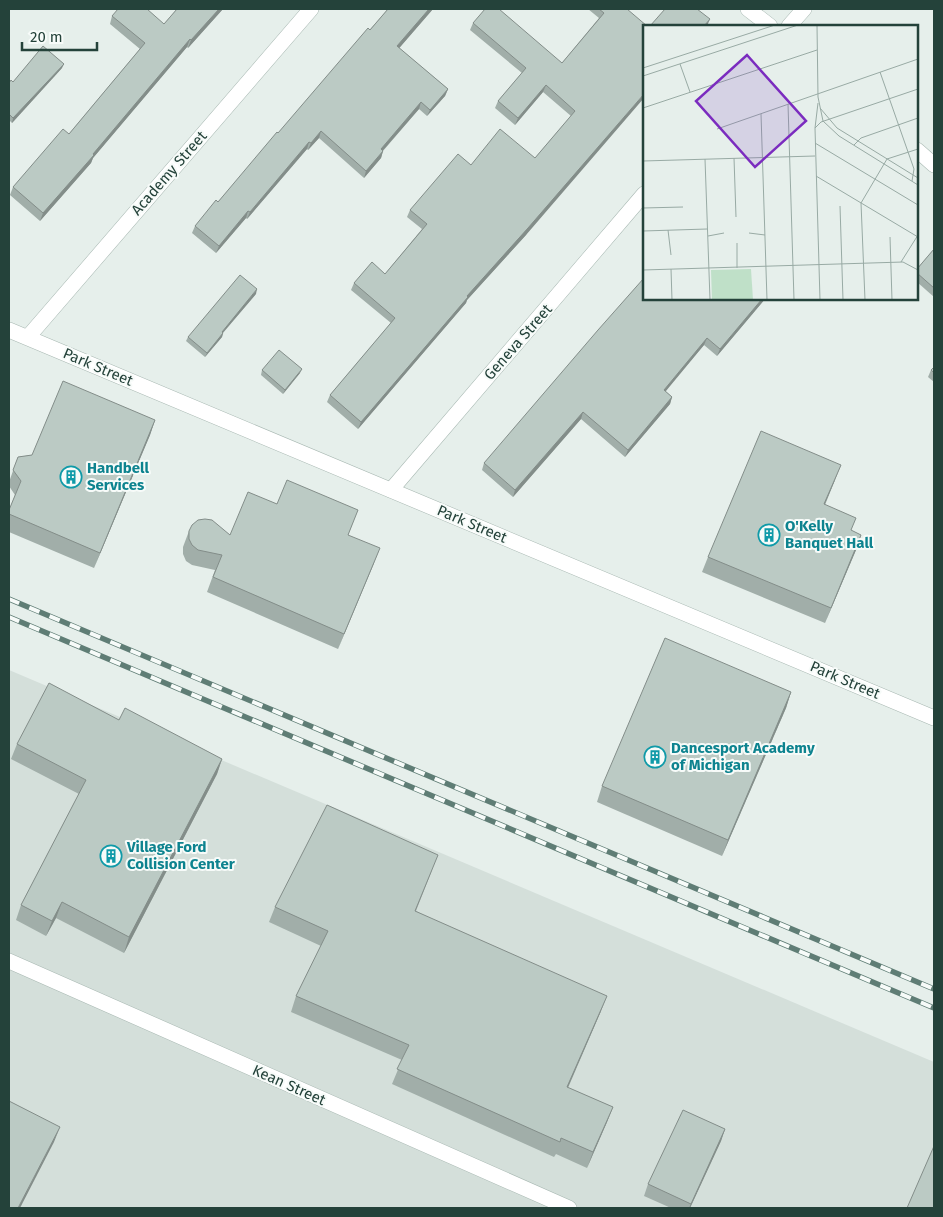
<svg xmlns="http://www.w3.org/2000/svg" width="943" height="1217" font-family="'Fira Sans',sans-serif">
	<rect width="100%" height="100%" fill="#e6efeb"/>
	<polygon fill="#d4dfda" points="9,670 934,1062 934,1208 9,1208"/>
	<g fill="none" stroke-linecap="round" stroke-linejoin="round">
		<g stroke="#a8b8b2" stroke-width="16">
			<g id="minor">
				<polyline points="748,9 770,26"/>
				<polyline points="789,26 804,9"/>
				<polyline points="917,150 934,165"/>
				<polyline points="9,330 934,718"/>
				<polyline points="28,337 311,9"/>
				<polyline points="391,490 644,194"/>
				<polyline points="9,961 569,1208"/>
			</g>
		</g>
		<use href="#minor" stroke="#fff" stroke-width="15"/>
		<g stroke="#5f7d75" stroke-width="5.5">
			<g id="rail">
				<polyline points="9,599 934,989"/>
				<polyline points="9,617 934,1008"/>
			</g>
		</g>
		<use href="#rail" stroke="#f7fbf9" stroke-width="4" stroke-dasharray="11" stroke-linecap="butt"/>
	</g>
	<g fill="#a1aea9">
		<polygon points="177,9 223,9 188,48 187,47 93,158 91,163 40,221 10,195 13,187 69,134 140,49 110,24 112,16 164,24"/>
		<polygon points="388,9 433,9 399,48 448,89 445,96 427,116 419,109 383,151 381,158 364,178 319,138 308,150 307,149 247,219 246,218 216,253 192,233 195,226 218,202"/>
		<polygon points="588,9 627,9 526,235 467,300 466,303 358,429 327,402 330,395 391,323 351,290 354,283 385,274 422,229 407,217 410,210 471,165 535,158 571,116 543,92 515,125 495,108 498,101 522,73 470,30 473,23 562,63 599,18"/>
		<polygon points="62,68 12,123 9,120 9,83"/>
		<polygon points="934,249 934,297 917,282 917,269"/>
		<polygon points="256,294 223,333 222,337 205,357 186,341 188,337"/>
		<polygon points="644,299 765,299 717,356 704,345 665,391 672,397 670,404 625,457 581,419 513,497 482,470 484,463"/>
		<polygon points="934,367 934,382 928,377 931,370"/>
		<polygon points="262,370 300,373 283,394 261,375"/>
		<polygon points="155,420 150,435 94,568 9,532 9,510 15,495 9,486 9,482 18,457 32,455"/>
		<polygon points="835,480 825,505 852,531 856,550 825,623 702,572 708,557"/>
		<polygon points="277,504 352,525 348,535 374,563 338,649 207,592 215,570 192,565 186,561 183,554 183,547 189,531 230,535"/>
		<polygon points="791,692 786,708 722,856 597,802 602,786"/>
		<polygon points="119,720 222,759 217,774 124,953 56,918 46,936 16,920 21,905 79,794 11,759 17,744"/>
		<polygon points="432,870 416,911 601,1011 568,1088 613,1107 607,1122 587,1168 556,1154 554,1157 392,1084 402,1060 291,1012 296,996 321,946 269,922 275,907"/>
		<polygon points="725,1129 721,1141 690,1208 671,1208 644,1196 648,1184"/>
	</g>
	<g fill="#838d89">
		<polygon points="219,9 223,9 188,48 191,40"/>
		<polygon points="429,9 433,9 395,53 397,46"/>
		<polygon points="710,19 707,26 704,26"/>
		<polygon points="190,39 187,47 93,158 91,163 40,221 43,213"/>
		<polygon points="64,64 62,68 12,123 13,118"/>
		<polygon points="546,85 543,92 515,125 518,118"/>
		<polygon points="448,89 445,96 427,116 430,110"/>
		<polygon points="644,94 644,98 526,235 467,300 466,303 358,429 361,422 467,296"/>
		<polygon points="421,102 419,109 378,156 381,149"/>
		<polygon points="321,131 319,138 308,150 311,143"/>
		<polygon points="309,142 307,149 247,219 250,212"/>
		<polygon points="383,151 381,158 364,178 366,171"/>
		<polygon points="248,211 246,218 216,253 219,246"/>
		<polygon points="257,289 256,294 220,336 222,332"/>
		<polygon points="762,299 765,299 717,356 720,349"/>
		<polygon points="223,333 222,337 205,357 207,353"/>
		<polygon points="707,338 704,345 661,397 664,390"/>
		<polygon points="302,369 300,373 283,394 285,390"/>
		<polygon points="672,397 670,404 625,457 628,450"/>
		<polygon points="583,412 581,419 513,497 515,490"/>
		<polygon points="155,420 150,435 94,568 100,553"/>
		<polygon points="841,465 835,480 818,520 824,504"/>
		<polygon points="861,535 856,550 825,623 831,608"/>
		<polygon points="380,548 374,563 338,649 344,634"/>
		<polygon points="791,692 786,708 722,856 728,840"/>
		<polygon points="222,759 217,774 124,953 129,937"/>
		<polygon points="62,902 56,918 46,936 52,921"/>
		<polygon points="607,996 601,1011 561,1103 567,1087"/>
		<polygon points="613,1107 607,1122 587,1168 593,1152"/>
		<polygon points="60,1127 54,1142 20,1208 18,1208"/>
		<polygon points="725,1129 721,1141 690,1208 689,1208"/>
	</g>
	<g fill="#bbcac4" stroke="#838d89">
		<polygon points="118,9 147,9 164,24 177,9 219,9 191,40 190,39 93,154 94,155 43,213 13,187 63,129 69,134 145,43 112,16"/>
		<polygon points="388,9 429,9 397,46 448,89 430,110 421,102 381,149 383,151 366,171 321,131 311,143 309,142 250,212 248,211 219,246 195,226 216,200 218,202 277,132 278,133 368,28 370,30"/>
		<polygon points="485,9 499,9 562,63 604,13 599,9 627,9 647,26 644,26 644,94 528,228 467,296 468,297 361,422 330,395 395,318 354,283 372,262 385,274 427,224 410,210 458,154 471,165 500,129 535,158 575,111 546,85 518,118 498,101 526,68 473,23"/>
		<polygon points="665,9 697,9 710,19 704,26 650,26"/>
		<polygon points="43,46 64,64 13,118 9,114 9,83 11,80 13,82"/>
		<polygon points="934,249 934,288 917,273 917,269"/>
		<polygon points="240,275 257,289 222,332 223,333 207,353 188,337"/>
		<polygon points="644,278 644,299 762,299 720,349 707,338 664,390 672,397 628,450 583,412 515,490 484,463 598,330"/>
		<polygon points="279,350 302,369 285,390 262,370"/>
		<polygon points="934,367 934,373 931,370"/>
		<polygon points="63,381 155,420 100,553 9,514 9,510 21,481 13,470 18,457 32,455"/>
		<polygon points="761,431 841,465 824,504 856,518 851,530 861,535 831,608 708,557"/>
		<polygon points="287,480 358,510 348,535 380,548 344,634 213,577 222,555 198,550 192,545 189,539 189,531 192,525 198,520 205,519 212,520 230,535 248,492 277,504"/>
		<polygon points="665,638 791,692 728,840 602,786"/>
		<polygon points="49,683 119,720 125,708 222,759 129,937 62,902 52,921 21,905 86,780 17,744"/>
		<polygon points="327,805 438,855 415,911 607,996 567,1087 613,1107 593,1152 561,1138 560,1142 397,1069 409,1045 296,996 328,931 275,907"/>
		<polygon points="9,1101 60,1127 18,1208 9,1208"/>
		<polygon points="683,1110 725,1129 691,1204 648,1184"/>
		<polygon points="934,1146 934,1208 907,1208"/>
	</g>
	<defs>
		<g id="building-ring" transform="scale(1.125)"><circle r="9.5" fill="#f7fbf9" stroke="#0f9aa8" stroke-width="1.5"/><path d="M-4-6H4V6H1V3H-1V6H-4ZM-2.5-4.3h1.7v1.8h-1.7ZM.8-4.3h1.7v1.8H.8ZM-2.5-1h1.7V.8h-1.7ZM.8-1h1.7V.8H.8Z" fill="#0f9aa8"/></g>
	</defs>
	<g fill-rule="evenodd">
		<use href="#building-ring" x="71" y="477"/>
		<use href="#building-ring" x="769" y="535"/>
		<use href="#building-ring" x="655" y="757"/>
		<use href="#building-ring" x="111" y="856"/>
	</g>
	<g text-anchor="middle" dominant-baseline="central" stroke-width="4" stroke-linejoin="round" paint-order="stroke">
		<g font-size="15" fill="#24423a" stroke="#f7fbf9">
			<text transform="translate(169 173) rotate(-49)">Academy Street</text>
			<text transform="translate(518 342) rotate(-49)">Geneva Street</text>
			<text transform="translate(98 367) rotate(23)">Park Street</text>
			<text transform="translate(472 524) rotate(23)">Park Street</text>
			<text transform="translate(845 680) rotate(23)">Park Street</text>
			<text transform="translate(289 1085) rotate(24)">Kean Street</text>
		</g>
		<g font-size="15" font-weight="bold" fill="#0d838f" stroke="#f7fbf9" text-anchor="start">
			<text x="87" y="468">Handbell<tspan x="87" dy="17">Services</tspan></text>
			<text x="785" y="526">O'Kelly<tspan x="785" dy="17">Banquet Hall</tspan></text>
			<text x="671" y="748">Dancesport Academy<tspan x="671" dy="17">of Michigan</tspan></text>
			<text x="127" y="847">Village Ford<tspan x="127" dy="17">Collision Center</tspan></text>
		</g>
	</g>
	<g transform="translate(643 25)">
		<rect width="275" height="275" fill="#e6efeb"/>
		<path d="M108,244L110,275H69L68,245Z" fill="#bfe0c8"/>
		<path fill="none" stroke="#98aaa4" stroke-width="1" d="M174,0L175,72L180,96L196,111L275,160M37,39L47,67M0,43L132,0M237,47L271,144L269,156M0,51L155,0M145,79L151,275M0,83L174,25M177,83L194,103L275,153M118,89L124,275M172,103L175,78M74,104L275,34M172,118L275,180M211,120L218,113L275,93M91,133L93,192M62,134L67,275M0,136L172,131M173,151L275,212M197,181L200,275M0,183L40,182M25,205L28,230M0,206L64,204M106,208L122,210M65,211L81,208M247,212L249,275M258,237L275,210M94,243V218M28,244L29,275M0,245L260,237L275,245M177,275L172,103L178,97L275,64M222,275L218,178L244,134L275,124"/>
		<path fill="#7b2cbf" fill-opacity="0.15" stroke="#7b2cbf" stroke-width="2.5" d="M104,30L163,96L112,142L53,76Z"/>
		<rect width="275" height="275" fill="none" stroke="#24423a" stroke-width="2.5"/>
	</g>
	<rect width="943" height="1217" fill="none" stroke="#24423a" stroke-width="20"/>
	<path d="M22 42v8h75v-8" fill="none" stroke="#24423a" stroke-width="2.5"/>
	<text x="30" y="42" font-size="15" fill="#24423a" stroke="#f7fbf9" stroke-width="4" paint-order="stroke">20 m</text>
</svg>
